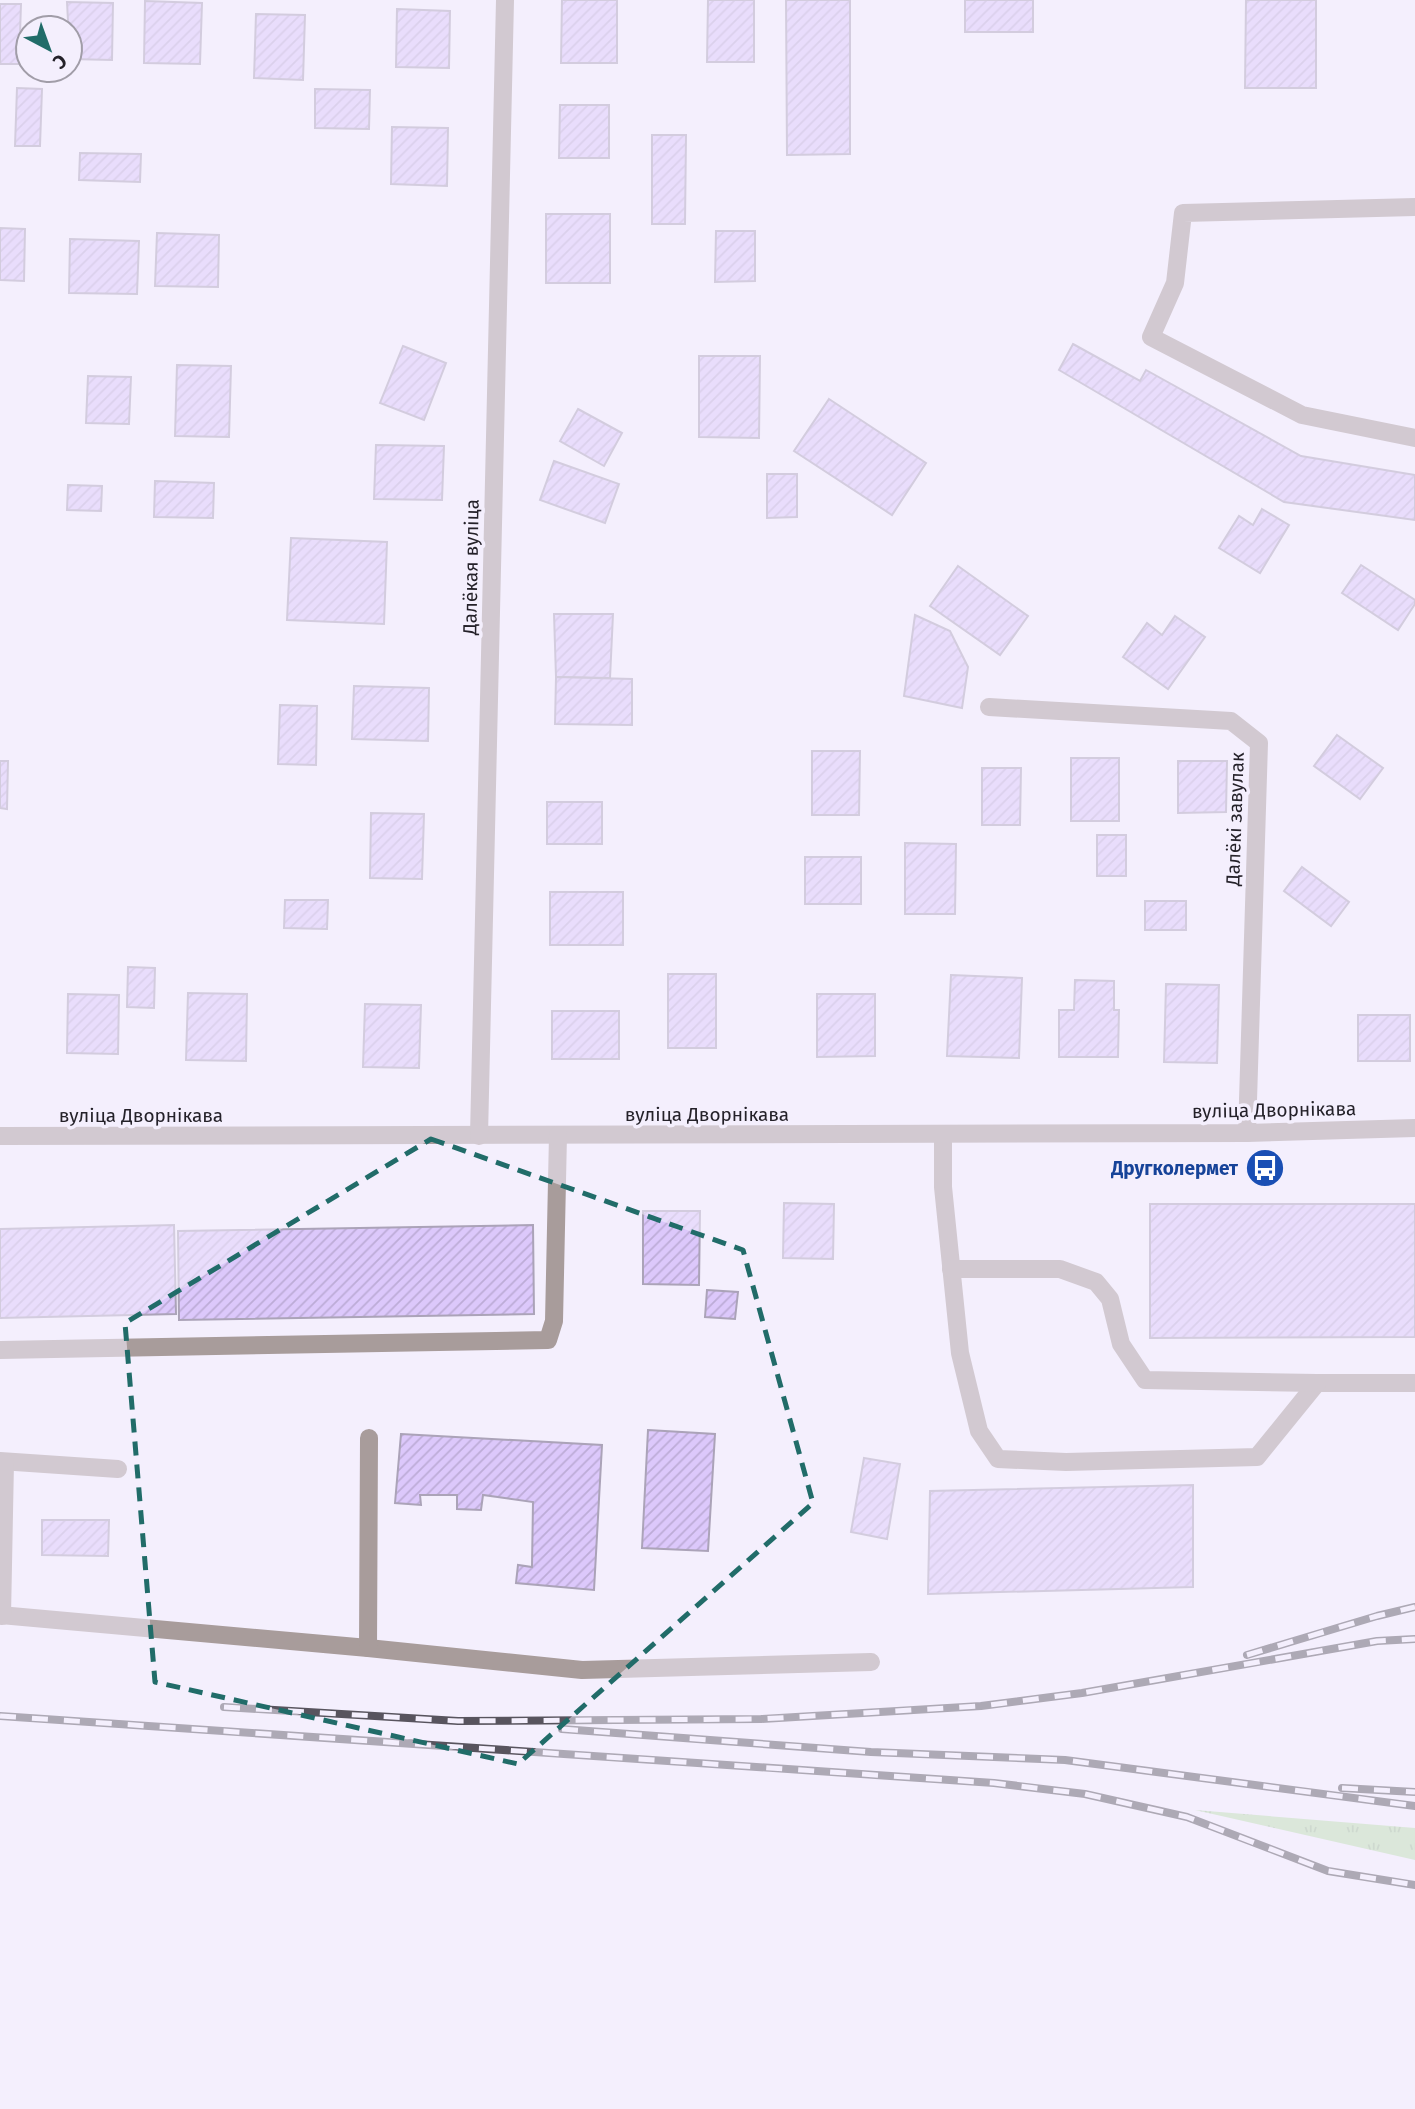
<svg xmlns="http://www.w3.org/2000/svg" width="1415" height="2109" font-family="'Fira Sans',sans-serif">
	<defs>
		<pattern id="grass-tufts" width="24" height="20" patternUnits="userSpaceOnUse" patternTransform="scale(1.75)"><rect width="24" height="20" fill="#bcdeb0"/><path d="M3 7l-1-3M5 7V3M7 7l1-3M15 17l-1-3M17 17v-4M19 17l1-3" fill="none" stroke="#a1be97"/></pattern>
		<pattern id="building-hatch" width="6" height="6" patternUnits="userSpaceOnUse" patternTransform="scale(1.75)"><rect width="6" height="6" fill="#dcc8fb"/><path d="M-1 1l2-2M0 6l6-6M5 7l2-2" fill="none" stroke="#bdacd7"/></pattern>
	</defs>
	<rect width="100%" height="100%" fill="#f4effd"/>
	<polygon fill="url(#grass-tufts)" points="1195,1810 1415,1828 1415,1860"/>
	<g fill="url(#building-hatch)" stroke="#aba3b8" stroke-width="2">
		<polygon points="562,0 617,0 617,63 561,63"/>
		<polygon points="708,0 754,0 754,62 707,62"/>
		<polygon points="786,0 850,0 850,154 787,155"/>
		<rect x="965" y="0" width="68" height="32"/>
		<polygon points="1246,0 1316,0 1316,88 1245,88"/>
		<polygon points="145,1 202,3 200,64 144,63"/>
		<polygon points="67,2 113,3 112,60 70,59"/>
		<polygon points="0,4 21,4 19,64 0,64"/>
		<polygon points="397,9 450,11 449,68 396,67"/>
		<polygon points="256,14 305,15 303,80 254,78"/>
		<polygon points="17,88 42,89 40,146 15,146"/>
		<polygon points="315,89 370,90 369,129 315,128"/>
		<polygon points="560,105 609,105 609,158 559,158"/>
		<polygon points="392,127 448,128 447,186 391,184"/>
		<polygon points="652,135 686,135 685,224 652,224"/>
		<polygon points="80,153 141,154 140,182 79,180"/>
		<rect x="546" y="214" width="64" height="69"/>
		<polygon points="0,228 25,229 24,281 0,280"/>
		<polygon points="716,231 755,231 755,281 715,282"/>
		<polygon points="157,233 219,235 218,287 155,286"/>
		<polygon points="70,239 139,241 137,294 69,293"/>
		<polygon points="1073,344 1140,381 1146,370 1301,456 1415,475 1415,520 1284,502 1059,370"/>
		<polygon points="403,346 446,363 424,420 380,403"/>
		<polygon points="699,356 760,356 759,438 699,437"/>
		<polygon points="177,365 231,366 229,437 175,436"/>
		<polygon points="88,376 131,377 129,424 86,423"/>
		<polygon points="829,399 926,463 892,515 794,451"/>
		<polygon points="578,409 622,433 604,466 560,441"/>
		<polygon points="376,445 444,446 442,500 374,499"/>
		<polygon points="554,461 619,484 605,523 540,500"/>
		<polygon points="767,474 797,474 797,517 767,518"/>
		<polygon points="155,481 214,483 213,518 154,517"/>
		<polygon points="68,485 102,486 101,511 67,510"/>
		<polygon points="1262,509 1289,525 1260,573 1219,548 1239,516 1253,525"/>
		<polygon points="291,538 387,542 384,624 287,620"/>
		<polygon points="1361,565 1415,600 1415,604 1398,630 1342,593"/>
		<polygon points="958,566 1028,616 1000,655 930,606"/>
		<polygon points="554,614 613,614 610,678 556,677"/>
		<polygon points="915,615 950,631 968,667 962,708 904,696"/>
		<polygon points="1175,616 1205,637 1168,689 1123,657 1147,623 1162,635"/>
		<polygon points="556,677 632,679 632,725 555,724"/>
		<polygon points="354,686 429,688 428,741 352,739"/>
		<polygon points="280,705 317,706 316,765 278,764"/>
		<polygon points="1337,735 1383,768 1360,799 1314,766"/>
		<polygon points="812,751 860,751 859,815 812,815"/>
		<rect x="1071" y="758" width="48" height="63"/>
		<polygon points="0,761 8,761 7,809 0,808"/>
		<polygon points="1178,761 1227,761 1226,812 1178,813"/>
		<polygon points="982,768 1021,768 1020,825 982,825"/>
		<rect x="547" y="802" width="55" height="42"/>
		<polygon points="371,813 424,814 422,879 370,878"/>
		<rect x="1097" y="835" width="29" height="41"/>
		<polygon points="905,843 956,844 955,914 905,914"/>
		<rect x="805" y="857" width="56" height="47"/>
		<polygon points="1302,867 1349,902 1331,926 1284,891"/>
		<rect x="550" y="892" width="73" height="53"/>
		<polygon points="285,900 328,900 327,929 284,928"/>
		<rect x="1145" y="901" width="41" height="29"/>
		<polygon points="128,967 155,968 154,1008 127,1007"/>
		<rect x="668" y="974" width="48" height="74"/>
		<polygon points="951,975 1022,978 1019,1058 947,1056"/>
		<polygon points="1075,980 1114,981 1114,1010 1119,1010 1118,1057 1059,1057 1059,1010 1074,1010"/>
		<polygon points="1166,984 1219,985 1217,1063 1164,1062"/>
		<polygon points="188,993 247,994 246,1061 186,1060"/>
		<polygon points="68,994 119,995 118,1054 67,1053"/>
		<polygon points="817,994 875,994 875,1056 817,1057"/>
		<polygon points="365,1004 421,1005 419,1068 363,1067"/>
		<rect x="552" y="1011" width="67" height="48"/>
		<rect x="1358" y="1015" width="52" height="46"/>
		<polygon points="784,1203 834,1204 833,1259 783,1258"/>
		<polygon points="1150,1204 1415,1204 1415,1337 1150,1338"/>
		<polygon points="643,1211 700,1211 699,1285 643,1284"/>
		<polygon points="174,1225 176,1314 0,1318 0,1229"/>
		<polygon points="533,1225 534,1314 179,1320 178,1231"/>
		<polygon points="707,1290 738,1292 735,1319 705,1317"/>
		<polygon points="648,1430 715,1434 708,1551 642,1548"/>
		<polygon points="401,1434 602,1445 594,1590 516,1583 518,1565 532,1567 533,1502 483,1495 481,1510 457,1509 457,1495 420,1495 421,1505 395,1503"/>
		<polygon points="864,1458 900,1464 887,1539 851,1532"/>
		<polygon points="1193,1485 1193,1587 928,1594 930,1491"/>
		<polygon points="42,1520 109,1520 108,1556 42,1555"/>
	</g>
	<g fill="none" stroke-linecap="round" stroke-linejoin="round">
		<g stroke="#a89c9b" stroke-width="18">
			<polyline points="1415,207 1183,213 1175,283 1151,337 1302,415 1415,438"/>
			<polyline points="989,707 1231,721 1259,743 1247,1133"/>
			<polyline points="943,1134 943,1187 960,1353 979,1431 998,1459 1066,1462 1257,1457 1317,1383 1415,1383"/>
			<polyline points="0,1136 1247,1133 1415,1128"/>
			<polyline points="479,1136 505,0"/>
			<polyline points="951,1269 1060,1269 1096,1282 1110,1299 1121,1344 1145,1380 1317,1383"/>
			<polyline points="0,1350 548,1340 554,1321 558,1135"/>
			<polyline points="0,1461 118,1469"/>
			<polyline points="0,1615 368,1648 582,1670 871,1662"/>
			<polyline points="2,1616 5,1462"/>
			<polyline points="368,1648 369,1438"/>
		</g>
		<g stroke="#58545e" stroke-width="8">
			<g id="rail">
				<polyline points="1247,1655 1377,1616 1415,1607"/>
				<polyline points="224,1707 458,1721 761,1719 981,1706 1082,1693 1377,1641 1415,1639"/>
				<polyline points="0,1716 994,1783 1085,1794 1187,1817 1328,1871 1415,1885"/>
				<polyline points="562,1729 871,1752 1065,1760 1415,1806"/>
				<polyline points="1342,1788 1415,1792"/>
			</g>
		</g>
		<use href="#rail" stroke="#f4effd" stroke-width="5" stroke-dasharray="16" stroke-linecap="butt"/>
	</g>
	<path d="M0 0H1415V2109H0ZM431,1139L743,1250L813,1503L518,1764L155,1682L125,1323Z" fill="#f4effd" fill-opacity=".55" fill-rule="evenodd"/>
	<path fill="none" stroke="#216c69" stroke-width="5" stroke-dasharray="14 9" stroke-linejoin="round" d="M431,1139L743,1250L813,1503L518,1764L155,1682L125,1323Z"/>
	<defs>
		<g id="bus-disc" transform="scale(2.0125)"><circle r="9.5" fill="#1a4fb4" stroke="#f4effd"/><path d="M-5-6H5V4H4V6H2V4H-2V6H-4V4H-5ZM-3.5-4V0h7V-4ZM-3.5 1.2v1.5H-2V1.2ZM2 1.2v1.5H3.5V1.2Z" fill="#fff"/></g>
	</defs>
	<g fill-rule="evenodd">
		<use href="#bus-disc" x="1265" y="1168"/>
	</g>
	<g text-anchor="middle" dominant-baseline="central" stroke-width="7" stroke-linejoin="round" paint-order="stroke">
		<g font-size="19" fill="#242129" stroke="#f4effd">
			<text transform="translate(471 567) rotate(-89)">Далёкая вуліца</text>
			<text transform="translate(1235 819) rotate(-88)">Далёкі завулак</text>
			<text transform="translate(1274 1110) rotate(-1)">вуліца Дворнікава</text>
			<text x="707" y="1114">вуліца Дворнікава</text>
			<text x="141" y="1115">вуліца Дворнікава</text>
		</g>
		<g font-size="19" font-weight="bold" fill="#164399" stroke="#f4effd" text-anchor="end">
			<text x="1238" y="1168">Другколермет</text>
		</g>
	</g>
	<g transform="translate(49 49) rotate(139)"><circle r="33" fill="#f4effd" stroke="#a19da8" stroke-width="2"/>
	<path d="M0-5L12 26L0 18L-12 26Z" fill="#216c69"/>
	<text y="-10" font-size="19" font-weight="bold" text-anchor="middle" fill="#242129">С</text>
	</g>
</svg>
